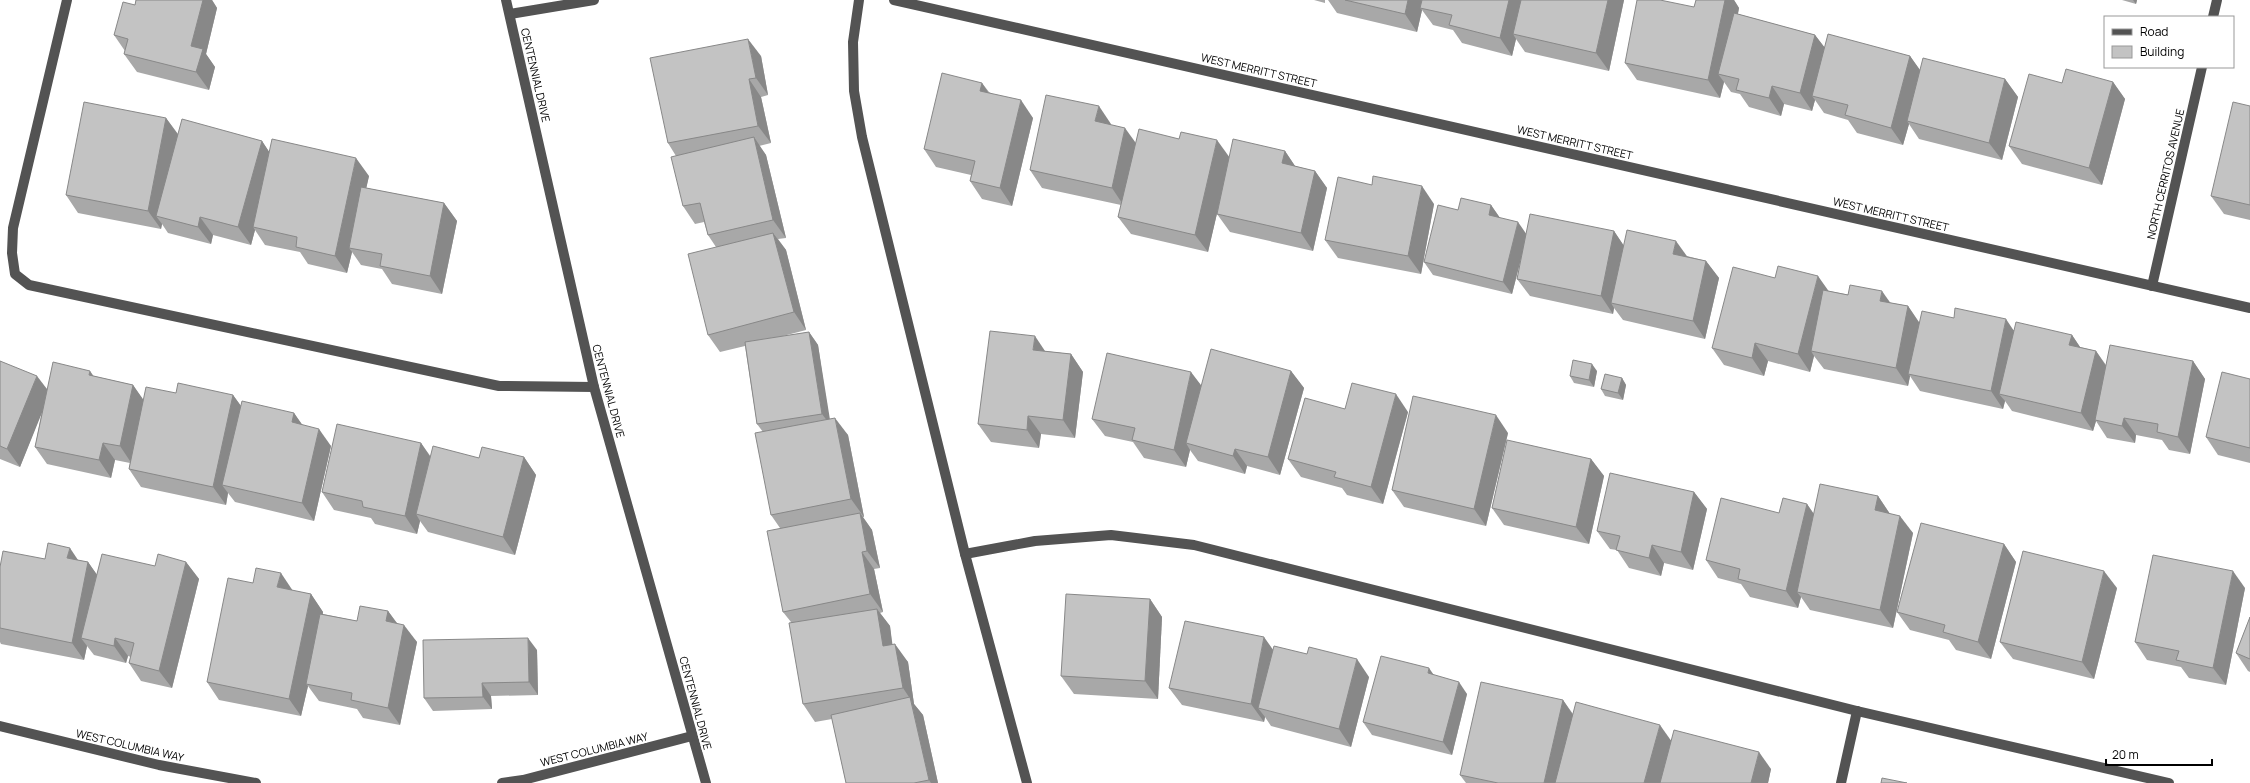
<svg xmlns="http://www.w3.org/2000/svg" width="2250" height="783" font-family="Manrope,sans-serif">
	<rect width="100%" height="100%" fill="#fff"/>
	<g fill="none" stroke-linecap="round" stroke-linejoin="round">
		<g stroke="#535353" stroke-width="10">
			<polyline points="67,0 13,228 12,253 15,274 29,285 499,386 594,387"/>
			<polyline points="506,0 594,387 706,783"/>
			<polyline points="859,0 853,42 854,91 862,137 965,554 1027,783"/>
			<polyline points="894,0 2250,308"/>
			<polyline points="510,14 594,0"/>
			<polyline points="2213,17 2217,0"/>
			<polyline points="2152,286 2202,67"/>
			<polyline points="965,554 1035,541 1111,535 1194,545 1857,711 2169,783"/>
			<polyline points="0,726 159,765 256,783"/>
			<polyline points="502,783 523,780 692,736"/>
			<polyline points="1841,783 1857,711"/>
		</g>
	</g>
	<g fill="#a8a8a8">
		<polygon points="136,0 212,0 217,8 206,54 215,67 209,90 137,72 124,54 125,51 114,35 135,5"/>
		<polygon points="1314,0 1325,0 1325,3"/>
		<polygon points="1328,0 1624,0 1609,71 1525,52 1516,39 1512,56 1462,43 1453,30 1433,25 1422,10 1417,32 1337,13"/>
		<polygon points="1696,0 1734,0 1739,8 1738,14 1815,35 1825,48 1910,56 1920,70 2005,79 2018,97 2002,160 1919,139 1909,124 1903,145 1857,133 1848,120 1824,113 1815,100 1812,111 1784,104 1781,116 1749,107 1740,94 1731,92 1724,82 1720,98 1637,80 1625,63 1694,7"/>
		<polygon points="2122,0 2137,0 2136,4"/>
		<polygon points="761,56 768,95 761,97 771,143 759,146 766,155 786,238 778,239 786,250 806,330 783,336 809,332 818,345 829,419 848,435 864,517 863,517 872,530 880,568 874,569 883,612 880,613 890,626 892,645 908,662 914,704 923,715 938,783 846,783 832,719 815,722 803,704 791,622 783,612 780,528 771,515 763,432 757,424 745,346 720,352 708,335 716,247 708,235 704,222 695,224 683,206 676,156 668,143"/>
		<polygon points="2113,82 2125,99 2102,185 2022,164 2009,146 2062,83"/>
		<polygon points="982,83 989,92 1033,118 1012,206 982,199 970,181 971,175 936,167 924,149"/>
		<polygon points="2250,106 2250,220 2224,214 2211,196"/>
		<polygon points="166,118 178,134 262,141 269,152 369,176 366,188 444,203 457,221 442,294 392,284 382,269 361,265 352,252 347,273 308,264 300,252 265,245 255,230 251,245 213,235 211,244 168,233 162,224 161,229 78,213 66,195"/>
		<polygon points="1111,124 1111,125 1135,143 1229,158 1285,151 1295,166 1315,171 1327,188 1313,251 1230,232 1217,214 1227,170 1208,252 1131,234 1118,217 1121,205 1042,188 1030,170"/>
		<polygon points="1372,185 1434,204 1421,274 1338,258 1325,240"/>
		<polygon points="1491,205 1500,218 1526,234 1614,231 1624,246 1687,256 1706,261 1719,278 1705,339 1623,320 1614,308 1613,314 1530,296 1517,279 1523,251 1512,294 1433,275 1424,262 1458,210"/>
		<polygon points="1829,291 1908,306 1919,322 2072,335 2080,347 2096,351 2106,365 2193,361 2205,379 2190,454 2169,450 2162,440 2136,435 2135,443 2107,438 2096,421 2093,431 2012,411 2005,401 2003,409 1920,391 1910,376 1908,386 1824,369 1814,356 1810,372 1768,361 1764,376 1724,365 1712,348"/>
		<polygon points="1045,351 1071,354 1083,372 1075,438 1041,434 1039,448 991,442 978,424"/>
		<polygon points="0,361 47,389 94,376 133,385 143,400 176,393 233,395 241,406 294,413 302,425 331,446 314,521 235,502 228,493 226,505 141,487 129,469 130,463 115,460 111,478 47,464 35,447 42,411 20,467 0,459"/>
		<polygon points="1291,371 1304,388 1280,475 1247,466 1245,474 1198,461 1190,450 1186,467 1144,458 1133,442 1105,436 1092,419 1201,386"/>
		<polygon points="1597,371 1594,387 1574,383 1570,376"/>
		<polygon points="1622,378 1626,385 1623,400 1605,396 1601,389"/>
		<polygon points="2250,379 2250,463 2218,455 2206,437"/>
		<polygon points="1345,409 1408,412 1383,504 1347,495 1342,488 1301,477 1288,459"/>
		<polygon points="1508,433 1486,526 1404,507 1392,490"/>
		<polygon points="421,443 431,457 479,458 524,457 536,475 515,555 428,532 420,521 417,534 375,524 371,518 334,510 322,492"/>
		<polygon points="1591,459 1604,476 1589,544 1504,525 1492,508"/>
		<polygon points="1694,492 1707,509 1693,570 1664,563 1661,576 1629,568 1617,550 1610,549 1597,531"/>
		<polygon points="1878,496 1890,514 1913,533 1893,628 1810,610 1801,597 1798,608 1750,597 1741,584 1718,578 1706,560 1779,513 1807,504 1814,514"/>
		<polygon points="2004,544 2016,562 1991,659 1956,650 1949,640 1910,630 1897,612"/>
		<polygon points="45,559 78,560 88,562 97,575 186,562 199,579 172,688 141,681 129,663 131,657 128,656 126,663 94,655 87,646 84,660 1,644 0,642 0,567"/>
		<polygon points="2117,588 2094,679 2013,659 2000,642"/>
		<polygon points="2245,588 2226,685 2189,678 2181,667 2147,660 2135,642"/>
		<polygon points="293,591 311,594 323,612 323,614 357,621 388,611 397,623 417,642 400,725 363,718 357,709 319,701 308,686 301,716 219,700 207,682"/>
		<polygon points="1150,599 1162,617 1158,699 1074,694 1061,676"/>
		<polygon points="2250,617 2250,672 2248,671 2236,653"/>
		<polygon points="537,650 538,695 491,696 492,709 433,711 424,698"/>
		<polygon points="1273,650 1369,677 1351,747 1271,726 1265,717 1264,722 1182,705 1169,688"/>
		<polygon points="1433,675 1467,694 1452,755 1372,735 1363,722"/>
		<polygon points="1563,700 1573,714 1671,740 1771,769 1768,783 1466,783 1460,775"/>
	</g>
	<g fill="#888">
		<polygon points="203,0 212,0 217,8 206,54 215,67 209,90 196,72 191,46"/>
		<polygon points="1408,0 1425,0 1420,8 1422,10 1417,32 1405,14"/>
		<polygon points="1509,0 1526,0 1513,34 1516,39 1512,56 1500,38"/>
		<polygon points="1608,0 1624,0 1609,71 1596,53"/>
		<polygon points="1725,0 1734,0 1739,8 1725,76 1718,74 1724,82 1720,98 1708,80"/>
		<polygon points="2133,0 2137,0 2136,4"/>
		<polygon points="1815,35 1828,52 1812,96 1815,100 1812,111 1800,93"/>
		<polygon points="748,39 761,56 768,95 756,78"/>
		<polygon points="1910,56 1922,73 1907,121 1909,124 1903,145 1891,128"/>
		<polygon points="749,79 761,97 771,143 758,126"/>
		<polygon points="2005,79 2018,97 2002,160 1989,143"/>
		<polygon points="2113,82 2125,99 2102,185 2089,168"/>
		<polygon points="982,83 994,101 980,91"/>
		<polygon points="1772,86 1784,104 1781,116 1769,98"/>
		<polygon points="1021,100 1033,118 1012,206 1000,188"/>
		<polygon points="1099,106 1111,124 1108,139 1095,121"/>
		<polygon points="166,118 179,136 156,216 162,224 161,229 148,211"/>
		<polygon points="1125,128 1138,146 1124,206 1112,188"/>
		<polygon points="754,137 766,155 786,238 773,220"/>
		<polygon points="1217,140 1230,158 1208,252 1195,235"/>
		<polygon points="262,141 274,159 253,227 255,230 251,245 238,227"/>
		<polygon points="1285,151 1297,169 1282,163"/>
		<polygon points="356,158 369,176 353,248 349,248 352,252 347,273 335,256"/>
		<polygon points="1315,171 1327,188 1313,251 1301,233"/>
		<polygon points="1422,186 1434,204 1421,274 1408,256"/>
		<polygon points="444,203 457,221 442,294 430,276"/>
		<polygon points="1491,205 1500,218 1497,228 1489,215"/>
		<polygon points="200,217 213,235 211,244 198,227"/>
		<polygon points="1518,222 1527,235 1512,294 1503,282"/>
		<polygon points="1614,231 1626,249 1611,303 1614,308 1613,314 1601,296"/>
		<polygon points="773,233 786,250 806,330 794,312"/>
		<polygon points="1676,241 1689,259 1673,254"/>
		<polygon points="1706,261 1719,278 1705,339 1693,321"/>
		<polygon points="1818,276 1830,293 1811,351 1814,356 1810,372 1798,354"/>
		<polygon points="1882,291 1894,308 1880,301"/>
		<polygon points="1908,306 1920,324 1908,374 1910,376 1908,386 1896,368"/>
		<polygon points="2006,319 2018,337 1999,394 2005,401 2003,409 1991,391"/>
		<polygon points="809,332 818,345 831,426 822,414"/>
		<polygon points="2072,335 2084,353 2069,345"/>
		<polygon points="1035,336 1047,354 1033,350"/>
		<polygon points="1755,343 1768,361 1764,376 1752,358"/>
		<polygon points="2096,351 2108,369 2095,420 2096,421 2093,431 2081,413"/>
		<polygon points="1071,354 1083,372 1075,438 1063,420"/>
		<polygon points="2193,361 2205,379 2190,454 2178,437"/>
		<polygon points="1592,364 1597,371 1594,387 1589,380"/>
		<polygon points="90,371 102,388 89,375"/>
		<polygon points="1291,371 1304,388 1280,475 1268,457"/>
		<polygon points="1191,372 1204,389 1186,443 1190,450 1186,467 1174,450"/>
		<polygon points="37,376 50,393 20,467 7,449"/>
		<polygon points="1622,378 1626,385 1623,400 1618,393"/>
		<polygon points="133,385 145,402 132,464 120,446"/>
		<polygon points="1396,394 1408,412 1383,504 1371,487"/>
		<polygon points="233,395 246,413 222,485 228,493 226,505 213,487"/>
		<polygon points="294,413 306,430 292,422"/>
		<polygon points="1496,415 1508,433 1486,526 1474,509"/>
		<polygon points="1028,416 1041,434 1039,448 1027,430"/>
		<polygon points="835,418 848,435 864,517 851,499"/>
		<polygon points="2124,418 2136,435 2135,443 2122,426"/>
		<polygon points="319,429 331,446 314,521 302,503"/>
		<polygon points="103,443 115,460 111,478 99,460"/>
		<polygon points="421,443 433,461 416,514 420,521 417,534 405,516"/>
		<polygon points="1235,449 1247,466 1245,474 1233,456"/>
		<polygon points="524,457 536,475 515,555 503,537"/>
		<polygon points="1591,459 1604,476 1589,544 1576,527"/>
		<polygon points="1694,492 1707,509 1693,570 1681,552"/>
		<polygon points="1878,496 1890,514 1875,510"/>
		<polygon points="1807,504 1819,522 1797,592 1801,597 1798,608 1786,591"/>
		<polygon points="860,513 872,530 880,568 867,551"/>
		<polygon points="1900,516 1913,533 1893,628 1880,610"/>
		<polygon points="2004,544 2016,562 1991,659 1978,642"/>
		<polygon points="1652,545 1664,563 1661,576 1649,558"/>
		<polygon points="70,548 82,566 67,558"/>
		<polygon points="862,552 874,569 883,612 870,594"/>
		<polygon points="88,562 100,579 81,638 87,646 84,660 72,643"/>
		<polygon points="186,562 199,579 172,688 159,671"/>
		<polygon points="2104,571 2117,588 2094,679 2082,662"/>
		<polygon points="2233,571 2245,588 2226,685 2213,668"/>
		<polygon points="281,573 293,591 277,587"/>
		<polygon points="311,594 323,612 308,684 306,684 308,686 301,716 289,699"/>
		<polygon points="1150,599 1162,617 1158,699 1145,681"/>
		<polygon points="877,609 890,626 895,664 883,646"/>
		<polygon points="388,611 401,629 386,621"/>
		<polygon points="404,625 417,642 400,725 388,708"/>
		<polygon points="1264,637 1276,654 1258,708 1265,717 1264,722 1251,704"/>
		<polygon points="115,638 128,656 126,663 114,646"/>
		<polygon points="528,638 537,650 538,695 529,682"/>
		<polygon points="895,644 908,662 914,704 923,715 938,783 931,783 929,780 911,700 903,688"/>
		<polygon points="1357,659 1369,677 1351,747 1339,729"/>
		<polygon points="1429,668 1438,681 1428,673"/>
		<polygon points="1459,682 1467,694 1452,755 1443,742"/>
		<polygon points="482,683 491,696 492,709 483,697"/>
		<polygon points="1563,700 1575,718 1561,783 1544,783"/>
		<polygon points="1660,725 1672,742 1661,783 1644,783"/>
		<polygon points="1759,752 1771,769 1768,783 1751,783"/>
	</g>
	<g fill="#c3c3c3" stroke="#888">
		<polygon points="136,0 203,0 191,46 203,49 196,72 124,54 128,39 114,35 123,2 135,5"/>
		<polygon points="1345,0 1408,0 1405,14"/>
		<polygon points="1422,0 1509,0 1500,38 1449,25 1452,15 1420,8"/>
		<polygon points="1521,0 1608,0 1596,53 1513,34"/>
		<polygon points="1637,0 1660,0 1694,7 1696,0 1725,0 1708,80 1625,63"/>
		<polygon points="1734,13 1815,35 1800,93 1772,86 1769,98 1736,90 1739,79 1718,74"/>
		<polygon points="1828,34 1910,56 1891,128 1845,115 1848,105 1812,96"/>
		<polygon points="748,39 756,78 749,79 758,126 668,143 650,58"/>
		<polygon points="1923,58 2005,79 1989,143 1907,121"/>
		<polygon points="2066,69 2113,82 2089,168 2009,146 2029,74 2062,83"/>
		<polygon points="942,73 982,83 980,91 1021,100 1000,188 970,181 975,161 924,149"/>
		<polygon points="1046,95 1099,106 1095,121 1125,128 1112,188 1030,170"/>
		<polygon points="84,102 166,118 148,211 66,195"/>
		<polygon points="2233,102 2250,106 2250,205 2211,196"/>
		<polygon points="182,119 262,141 238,227 200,217 198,227 156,216"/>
		<polygon points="1139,129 1179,139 1181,132 1217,140 1195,235 1118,217"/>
		<polygon points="754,137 773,220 708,235 700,203 683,206 671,157"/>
		<polygon points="272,139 356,158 335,256 296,247 297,237 253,227"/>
		<polygon points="1233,139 1285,151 1282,163 1315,171 1301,233 1217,214"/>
		<polygon points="1373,176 1422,186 1408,256 1325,240 1338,177 1372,185"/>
		<polygon points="361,187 444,203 430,276 380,266 382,254 349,248"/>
		<polygon points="1461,198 1491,205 1489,215 1518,222 1503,282 1424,262 1438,205 1458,210"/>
		<polygon points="1530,214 1614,231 1601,296 1517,279"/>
		<polygon points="1627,230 1676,241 1673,254 1706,261 1693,321 1611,303"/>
		<polygon points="773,233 794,312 708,335 688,254"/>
		<polygon points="1778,266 1818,276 1798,354 1755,343 1752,358 1712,348 1733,267 1775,278"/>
		<polygon points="1850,285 1882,291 1880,301 1908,306 1896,368 1811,351 1823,290 1848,295"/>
		<polygon points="1955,308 2006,319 1991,391 1908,374 1922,311 1954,318"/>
		<polygon points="2016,322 2072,335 2069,345 2096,351 2081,413 1999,394"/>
		<polygon points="990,331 1035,336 1033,350 1071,354 1063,420 1028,416 1027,430 978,424"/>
		<polygon points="809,332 822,414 757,424 745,342"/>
		<polygon points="2110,345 2193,361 2178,437 2157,432 2158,424 2124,418 2122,426 2095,420"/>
		<polygon points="1211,349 1291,371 1268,457 1235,449 1233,456 1186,443"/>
		<polygon points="1107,353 1191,372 1174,450 1132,440 1135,428 1092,419"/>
		<polygon points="1573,360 1592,364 1589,380 1570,376"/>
		<polygon points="0,361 37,376 7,449 0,446"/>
		<polygon points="53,362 90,371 89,375 133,385 120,446 103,443 99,460 35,447"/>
		<polygon points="2222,372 2250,379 2250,448 2206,437"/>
		<polygon points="1605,374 1622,378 1618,393 1601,389"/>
		<polygon points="178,383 233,395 213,487 129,469 146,387 176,393"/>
		<polygon points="1352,383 1396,394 1371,487 1334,477 1336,472 1288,459 1305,398 1345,409"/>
		<polygon points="1413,396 1496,415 1474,509 1392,490"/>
		<polygon points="242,401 294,413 292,422 319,429 302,503 222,485"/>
		<polygon points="835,418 851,499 771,515 755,433"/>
		<polygon points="337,424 421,443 405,516 363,507 362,501 322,492"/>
		<polygon points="1507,440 1591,459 1576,527 1492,508"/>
		<polygon points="433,446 479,458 482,447 524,457 503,537 416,514"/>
		<polygon points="1610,473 1694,492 1681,552 1652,545 1649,558 1616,550 1620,536 1597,531"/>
		<polygon points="1820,484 1878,496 1875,510 1900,516 1880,610 1797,592"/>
		<polygon points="1721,498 1779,513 1783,498 1807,504 1786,591 1738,579 1740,569 1706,560"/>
		<polygon points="860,513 867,551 862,552 870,594 783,612 767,531"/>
		<polygon points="1921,523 2004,544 1978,642 1943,632 1945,625 1897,612"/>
		<polygon points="48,543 70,548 67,558 88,562 72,643 0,628 0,567 3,551 45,559"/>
		<polygon points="2023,551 2104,571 2082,662 2000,642"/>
		<polygon points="102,554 155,566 158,554 186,562 159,671 129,663 134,643 115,638 114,646 81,638"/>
		<polygon points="2153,555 2233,571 2213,668 2176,660 2179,651 2135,642"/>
		<polygon points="256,568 281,573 277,587 311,594 289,699 207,682 228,578 253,583"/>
		<polygon points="1066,594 1150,599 1145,681 1061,676"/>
		<polygon points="360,606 388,611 386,621 404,625 388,708 351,700 352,693 306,684 320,614 357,621"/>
		<polygon points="877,609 883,646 895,644 903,688 803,704 789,623"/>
		<polygon points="2250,617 2250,659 2236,653"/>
		<polygon points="1185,621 1264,637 1251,704 1169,688"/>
		<polygon points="528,638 529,682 482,683 483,697 424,698 423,640"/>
		<polygon points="1274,646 1307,654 1309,647 1357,659 1339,729 1258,708"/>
		<polygon points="1381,656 1429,668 1428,673 1459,682 1443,742 1363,722"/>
		<polygon points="1481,682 1563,700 1544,783 1498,783 1460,775"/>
		<polygon points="910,697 929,780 914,783 846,783 831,715"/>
		<polygon points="1576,702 1660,725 1644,783 1555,783"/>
		<polygon points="1674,730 1759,752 1751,783 1660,783"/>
		<polygon points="1882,778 1907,783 1881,783"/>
	</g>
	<g text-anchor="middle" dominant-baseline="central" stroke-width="4" stroke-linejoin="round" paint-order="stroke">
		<g font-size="11" fill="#000" stroke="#fff">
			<text transform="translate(1259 70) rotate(13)">WEST MERRITT STREET</text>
			<text transform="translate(536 75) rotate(77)">CENTENNIAL DRIVE</text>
			<text transform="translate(1575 142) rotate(13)">WEST MERRITT STREET</text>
			<text transform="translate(2165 174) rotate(-77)">NORTH CERRITOS AVENUE</text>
			<text transform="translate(1891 214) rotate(13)">WEST MERRITT STREET</text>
			<text transform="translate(609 391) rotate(75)">CENTENNIAL DRIVE</text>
			<text transform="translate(696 703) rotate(75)">CENTENNIAL DRIVE</text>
			<text transform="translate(130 745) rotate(13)">WEST COLUMBIA WAY</text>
			<text transform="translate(594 749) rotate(-14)">WEST COLUMBIA WAY</text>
		</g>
	</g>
	<rect x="2104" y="16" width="130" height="52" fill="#ffffff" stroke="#999999"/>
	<rect x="2112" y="29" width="20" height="6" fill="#535353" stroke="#999999"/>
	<text x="2140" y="36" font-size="12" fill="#000000">Road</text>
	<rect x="2112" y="46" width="20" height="12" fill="#c3c3c3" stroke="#999999"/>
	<text x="2140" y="56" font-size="12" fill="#000000">Building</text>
	<path d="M2106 759v6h106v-6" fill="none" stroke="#000000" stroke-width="2"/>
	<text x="2112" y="759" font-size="12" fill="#000000" stroke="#ffffff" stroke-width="3" paint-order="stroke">20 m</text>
</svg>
